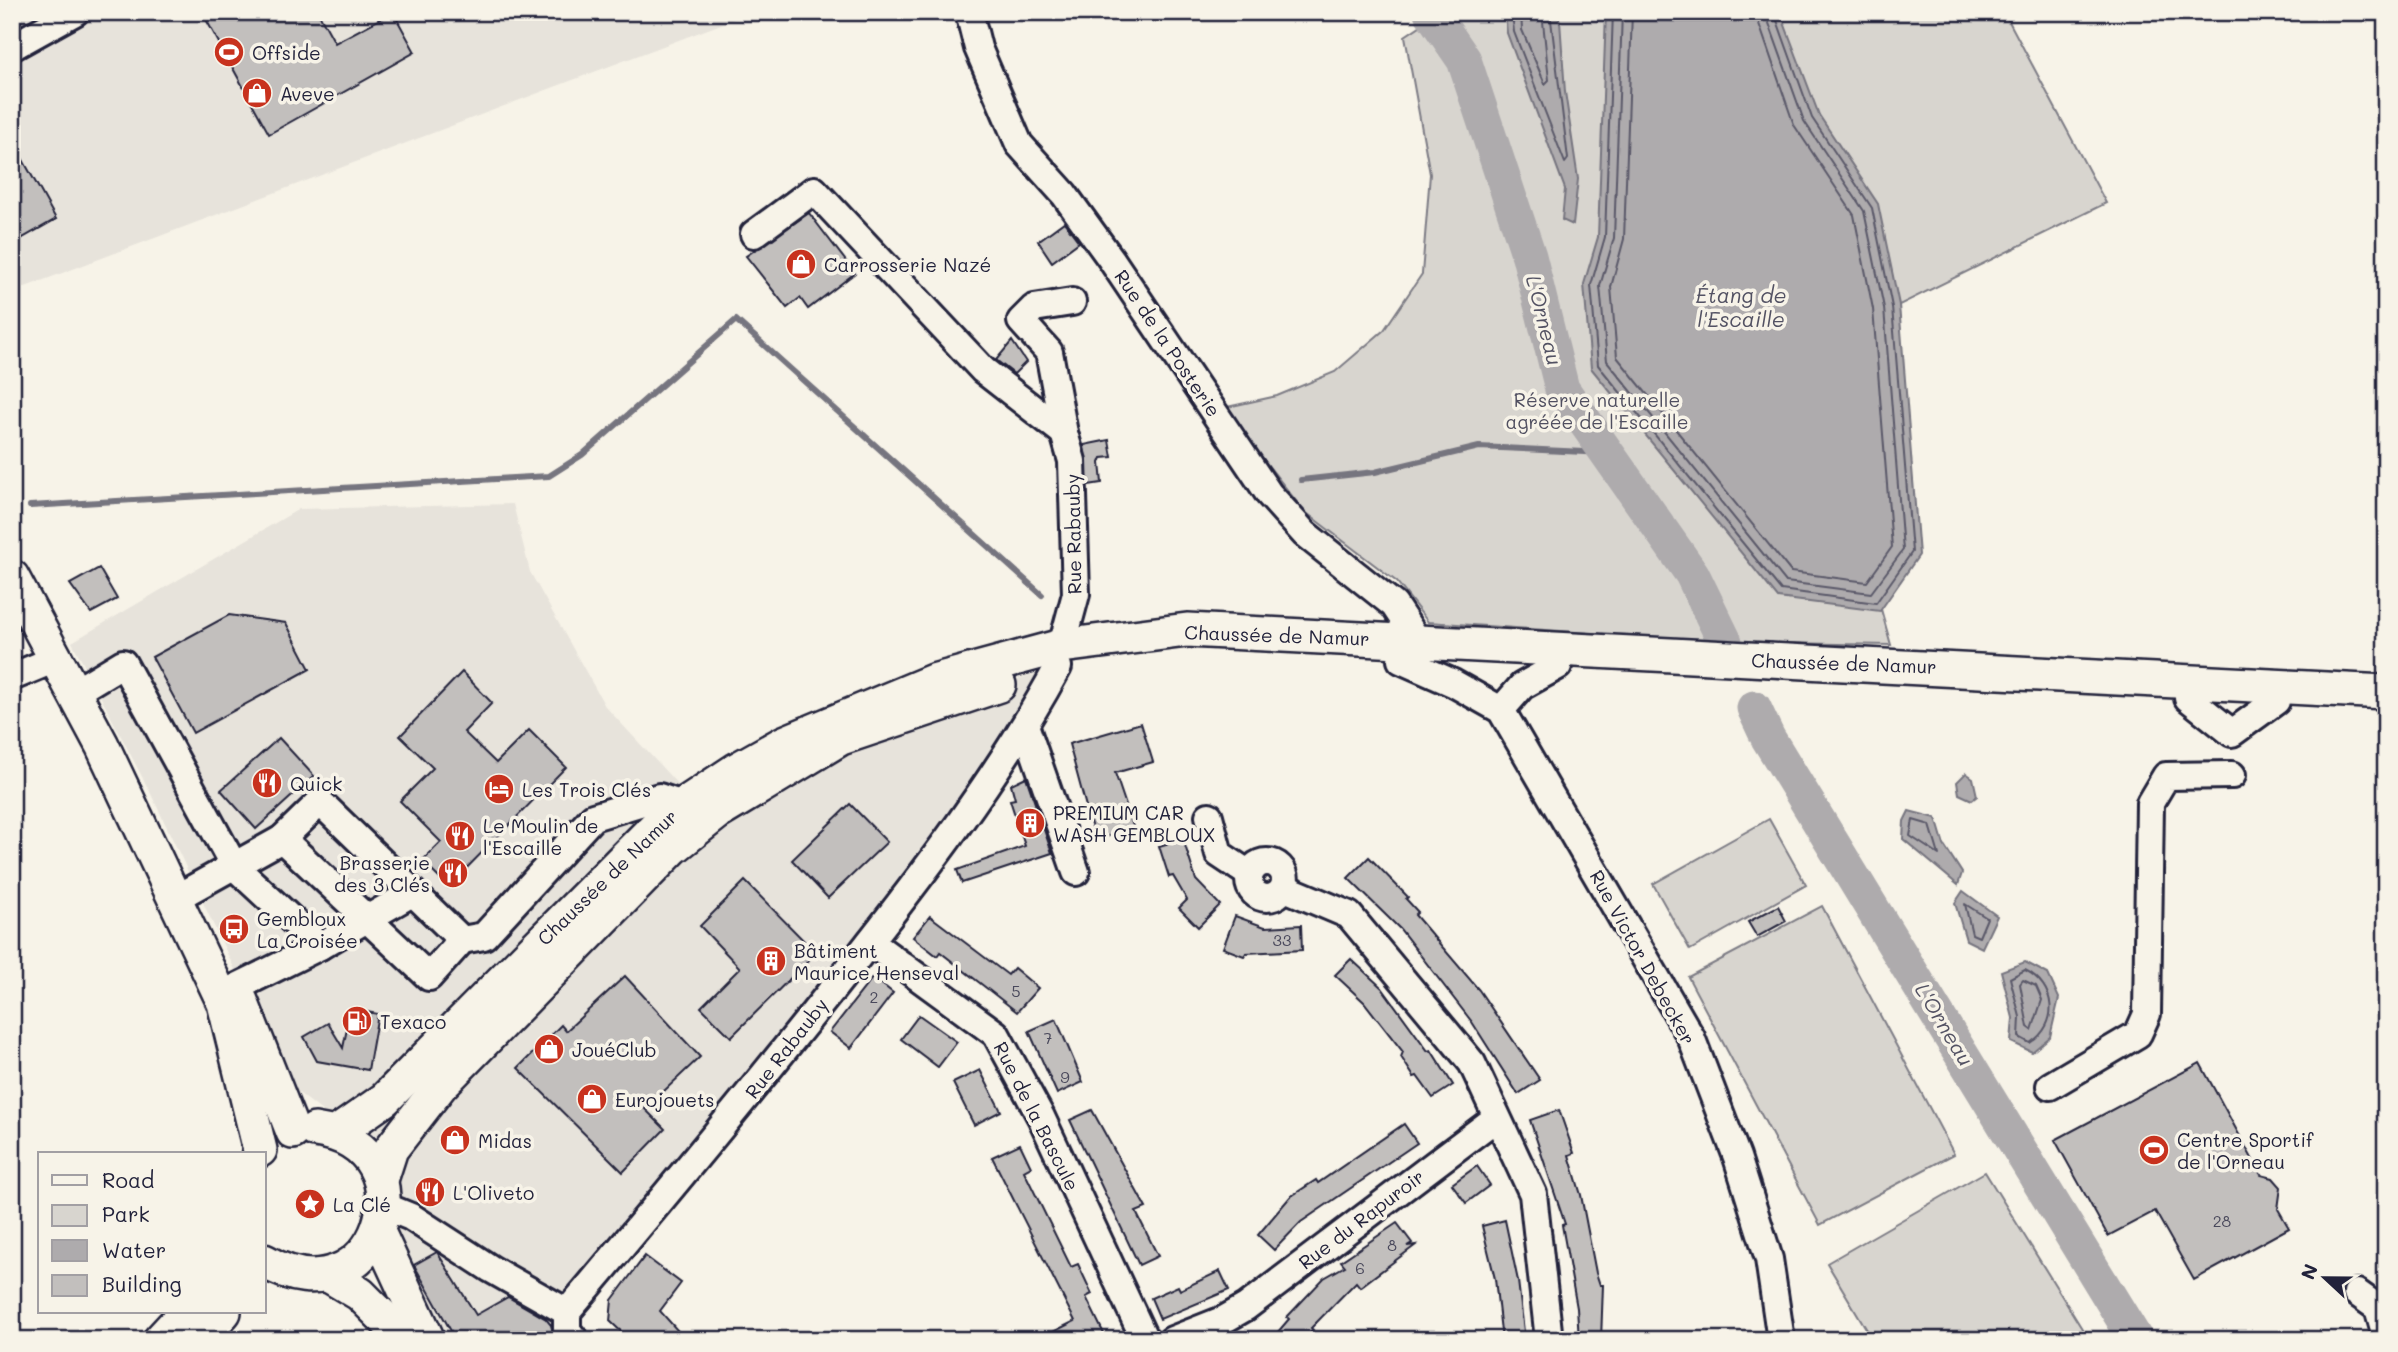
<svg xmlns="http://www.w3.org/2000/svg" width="2398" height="1352" font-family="Mali,sans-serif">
	<rect width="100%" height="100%" fill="#f7f3e8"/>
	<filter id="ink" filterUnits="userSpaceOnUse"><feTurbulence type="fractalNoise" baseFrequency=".0143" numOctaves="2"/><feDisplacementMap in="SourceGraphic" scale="14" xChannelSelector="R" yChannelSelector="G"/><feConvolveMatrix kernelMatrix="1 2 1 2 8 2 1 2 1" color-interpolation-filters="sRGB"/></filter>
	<g filter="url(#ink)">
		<g fill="#e7e3db">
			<polygon points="12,12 753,12 12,292"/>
			<polygon points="513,504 530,572 605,706 683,790 763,784 1007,682 1058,667 1026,728 567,1312 575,1340 450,1340 335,1121 291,1087 150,792 72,642 299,509"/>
		</g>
		<g fill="#d8d5cf" stroke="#7d7c85" stroke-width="2">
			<polygon points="1452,12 2004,12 2106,203 1899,305 1813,366 1891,645 1725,642 1428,622 1397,582 1304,511 1223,408 1277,396 1335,372 1384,330 1422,274 1430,174 1405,36 1423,24"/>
			<polygon points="1769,819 1806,885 1690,950 1653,884"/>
			<polygon points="1822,906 1954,1154 1820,1225 1688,977"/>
			<polygon points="1985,1172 2089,1340 1873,1340 1827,1263"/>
		</g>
		<g fill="#aeabad" stroke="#76747f" stroke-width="2">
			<polygon points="1505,12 1556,12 1560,21 1565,92 1578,179 1573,225 1562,220 1565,189 1507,33"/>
			<polygon points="1606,12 1780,12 1819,115 1878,204 1899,305 1919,555 1880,611 1778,598 1591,368 1584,284 1598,237"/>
			<polygon points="1966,773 1973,778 1977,796 1972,800 1959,794 1957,782"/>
			<polygon points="1909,811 1936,818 1944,845 1962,873 1958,885 1903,839 1904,821"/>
			<polygon points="1963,891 1997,916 1982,948 1966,940 1955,903"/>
			<polygon points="2025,962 2048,974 2059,998 2050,1037 2032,1052 2011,1042 2013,1018 2001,971"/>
		</g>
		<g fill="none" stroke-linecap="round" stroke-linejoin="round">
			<g stroke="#5a5969" stroke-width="2">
				<polyline points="1512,12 1514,32 1565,163 1568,159 1550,12"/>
				<polyline points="1521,12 1522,30 1545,84 1549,80 1542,12"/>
				<polyline points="1613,12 1605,237 1591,285 1598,365 1781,590 1876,603 1912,552 1892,307 1872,208 1812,118 1774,12"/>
				<polyline points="1622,12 1614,238 1600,286 1607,361 1786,582 1871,593 1903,550 1884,308 1864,211 1804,121 1765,12"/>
				<polyline points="1632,12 1624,239 1611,287 1617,357 1791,572 1867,582 1892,547 1873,309 1854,215 1794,125 1755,12"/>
				<polygon points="1913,820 1930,825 1939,855 1910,836"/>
				<polygon points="1965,904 1987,918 1979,937 1972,934"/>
				<path d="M2025,970C2056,985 2060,1024 2030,1043L2019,1037L2020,1017L2010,978Z"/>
				<polygon points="2023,980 2036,986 2042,1000 2032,1030 2028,1027 2020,984"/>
			</g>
			<g stroke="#76747f" stroke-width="6">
				<polyline points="1301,480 1375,472 1479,447 1606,453"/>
				<polyline points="30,506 549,476 582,455 736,320 1042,595"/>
			</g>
			<g stroke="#aeabad" stroke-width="35">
				<polyline points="1431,12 1464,60 1529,256 1562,389 1692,574 1725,642"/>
				<polyline points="1754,708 1768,738 2136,1340"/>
			</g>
		</g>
		<g fill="#c2bfbd" stroke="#22223b" stroke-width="2">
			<polygon points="202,12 318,12 335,43 393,12 415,52 269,134"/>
			<polygon points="12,140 56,219 12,244"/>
			<polygon points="809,213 855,273 808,309 800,298 787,308 746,256"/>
			<polygon points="1064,222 1079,242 1052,262 1038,241"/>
			<polygon points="1012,341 1026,362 1014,374 996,360"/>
			<polygon points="1109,440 1112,457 1102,458 1100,463 1102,483 1088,485 1084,445"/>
			<polygon points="99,568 117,599 91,613 70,584"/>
			<polygon points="229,615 286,623 310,669 193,733 152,657"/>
			<polygon points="462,672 492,703 464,732 496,763 529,730 566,767 448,887 422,861 441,842 400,801 433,768 400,736"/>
			<polygon points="1141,723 1153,762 1115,773 1134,829 1095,840 1069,744"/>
			<polygon points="279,738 314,776 256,829 221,790"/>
			<polygon points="1026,777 1052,853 962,883 957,870 1025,846 1010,800 1015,799 1011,784"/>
			<polygon points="850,804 887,842 828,898 792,860"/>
			<polygon points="1183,839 1196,880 1220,905 1198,927 1179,908 1187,900 1173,876 1169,877 1159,846"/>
			<polygon points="1369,857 1408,897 1406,899 1418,912 1415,915 1479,990 1540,1080 1518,1094 1472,1022 1400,929 1348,878"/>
			<polygon points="745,881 816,953 731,1037 701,1007 740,968 700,926"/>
			<polygon points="1778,906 1786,921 1757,937 1748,922"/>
			<polygon points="930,916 1008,975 1014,968 1038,988 1017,1012 940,952 937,956 913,937"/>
			<polygon points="1235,916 1265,927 1301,925 1302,950 1246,953 1244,956 1223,948"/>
			<polygon points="1351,959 1382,988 1428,1051 1431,1050 1453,1085 1433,1098 1417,1076 1414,1077 1401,1057 1403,1052 1364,1002 1335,975"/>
			<polygon points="625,976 700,1057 645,1109 665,1129 623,1172 518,1068 561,1025 566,1031"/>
			<polygon points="873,977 893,993 851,1048 830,1032"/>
			<polygon points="351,1009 378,1014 368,1070 317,1061 304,1037 328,1023 343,1048"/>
			<polygon points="919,1015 957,1042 938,1067 901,1039"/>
			<polygon points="1056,1019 1083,1082 1057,1094 1029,1031"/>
			<polygon points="2200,1063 2261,1175 2273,1178 2281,1187 2278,1209 2289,1228 2194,1280 2155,1211 2108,1236 2055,1140"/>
			<polygon points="980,1070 1001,1111 974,1125 953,1083"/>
			<polygon points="1092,1110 1146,1208 1136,1212 1158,1256 1139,1265 1070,1120"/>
			<polygon points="1559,1110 1574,1153 1569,1155 1581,1195 1596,1273 1600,1285 1603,1285 1601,1340 1579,1340 1577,1308 1562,1225 1565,1224 1530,1120"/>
			<polygon points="1404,1124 1417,1143 1301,1222 1274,1250 1258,1235 1290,1197 1316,1180 1318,1183"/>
			<polygon points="1020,1144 1031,1167 1024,1171 1071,1267 1078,1264 1092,1294 1086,1297 1107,1340 1037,1340 1075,1321 992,1157"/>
			<polygon points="1477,1166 1490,1185 1466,1203 1452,1184"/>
			<polygon points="1505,1220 1518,1281 1525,1340 1502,1340 1495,1279 1482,1226"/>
			<polygon points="1397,1223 1412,1243 1407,1246 1416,1245 1360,1287 1356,1282 1311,1328 1313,1330 1303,1340 1271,1340 1289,1319 1287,1317 1324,1278 1345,1266 1341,1261"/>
			<polygon points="437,1252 476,1315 508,1297 546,1319 551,1325 555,1340 456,1340 414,1265"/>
			<polygon points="645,1256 681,1283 660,1311 686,1340 630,1340 610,1321 612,1300"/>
			<polygon points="1220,1271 1229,1290 1160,1319 1151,1298 1178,1286 1180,1290"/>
		</g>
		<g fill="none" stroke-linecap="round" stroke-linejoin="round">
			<g stroke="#22223b" stroke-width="32">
				<g id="minor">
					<polyline points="969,12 978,48 1019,144 1064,194 1111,259 1269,494 1305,534 1394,605 1417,640"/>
					<polyline points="12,47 75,12"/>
					<polyline points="754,234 814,190 983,370 1064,433"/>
					<polyline points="1062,646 1076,594 1072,461 1064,433 1049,352 1021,321 1034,308 1072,302"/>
					<polyline points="1401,660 1453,683 1501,710 1691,1037 1737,1157 1769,1259 1781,1340"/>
					<polyline points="12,677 58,658"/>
					<polyline points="75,692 123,663 234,866 320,946"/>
					<polyline points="2188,698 2232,733 2276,701"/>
					<polyline points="1501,710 1522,686 1558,666"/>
					<polyline points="1026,728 1076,872"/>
					<polyline points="1209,816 1219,854 1249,874"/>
					<polyline points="282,839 429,977 462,940"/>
					<circle cx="1267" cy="880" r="18"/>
					<polyline points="1285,888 1349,915 1472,1063 1533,1194 1549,1340"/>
					<polyline points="183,894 282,839 320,802 462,940 484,936 593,817 659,797 683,805"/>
					<polyline points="870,942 996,1034 1041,1117 1145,1340"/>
					<polyline points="235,988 320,946 412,893"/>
					<polyline points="2050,1086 2138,1034 2147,1014 2150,803 2166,776 2232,775"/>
					<polyline points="384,1206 411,1217 491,1269 567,1312"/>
					<polyline points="2357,1293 2378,1308 2386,1336"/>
					<path d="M567,1312C661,1201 753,1090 843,976C921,877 998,778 1058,667"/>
					<polyline points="567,1312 567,1330 575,1340"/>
					<polyline points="1172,1340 1225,1319 1246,1307 1496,1118"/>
				</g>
			</g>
			<g stroke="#22223b" stroke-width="38">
				<g id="major">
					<polyline points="12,577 102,745 224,1003 260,1150"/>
					<polyline points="241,1001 293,1132"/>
					<polyline points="335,1134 385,1099 656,826 683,805 736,770 784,743 933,681 1062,646 1187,630 2386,692"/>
					<polyline points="381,1180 391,1149 440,1086 673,848 717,813 841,738 999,685"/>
					<polyline points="378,1232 428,1340"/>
					<path d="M264,1261C378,1328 438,1147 315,1130"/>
					<polyline points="328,1275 360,1294 406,1340"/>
					<polyline points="160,1340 186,1312"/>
					<polyline points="199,1340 224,1312"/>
				</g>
			</g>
			<use href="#minor" stroke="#f7f3e8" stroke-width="26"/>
			<use href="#major" stroke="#f7f3e8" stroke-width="33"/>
		</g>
	</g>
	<defs>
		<g id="stadium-disc" transform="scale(1.575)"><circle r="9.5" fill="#c8321e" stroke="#f7f3e8"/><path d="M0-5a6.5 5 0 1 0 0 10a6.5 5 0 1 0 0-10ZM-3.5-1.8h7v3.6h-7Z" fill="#fff"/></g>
		<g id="shop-disc" transform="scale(1.575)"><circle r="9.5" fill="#c8321e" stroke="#f7f3e8"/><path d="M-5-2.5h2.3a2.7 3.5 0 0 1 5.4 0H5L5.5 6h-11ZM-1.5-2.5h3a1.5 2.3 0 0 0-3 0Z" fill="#fff"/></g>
		<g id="restaurant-disc" transform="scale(1.575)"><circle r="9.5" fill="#c8321e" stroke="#f7f3e8"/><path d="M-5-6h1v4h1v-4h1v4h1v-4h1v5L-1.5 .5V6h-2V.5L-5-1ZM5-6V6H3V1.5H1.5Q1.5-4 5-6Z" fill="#fff"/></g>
		<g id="hotel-disc" transform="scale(1.575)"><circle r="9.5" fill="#c8321e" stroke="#f7f3e8"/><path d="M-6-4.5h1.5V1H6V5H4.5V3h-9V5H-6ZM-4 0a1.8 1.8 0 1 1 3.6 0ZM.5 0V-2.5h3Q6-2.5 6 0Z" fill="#fff"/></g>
		<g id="building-disc" transform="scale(1.575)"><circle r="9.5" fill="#c8321e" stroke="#f7f3e8"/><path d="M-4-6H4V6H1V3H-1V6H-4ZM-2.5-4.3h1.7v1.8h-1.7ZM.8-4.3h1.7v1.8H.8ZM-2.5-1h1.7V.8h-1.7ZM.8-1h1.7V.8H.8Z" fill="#fff"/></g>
		<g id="bus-disc" transform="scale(1.575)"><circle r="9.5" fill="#c8321e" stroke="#f7f3e8"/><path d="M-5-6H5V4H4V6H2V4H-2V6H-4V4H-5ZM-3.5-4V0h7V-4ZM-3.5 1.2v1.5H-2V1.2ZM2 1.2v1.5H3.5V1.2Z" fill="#fff"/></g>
		<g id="fuel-disc" transform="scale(1.575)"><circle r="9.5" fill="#c8321e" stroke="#f7f3e8"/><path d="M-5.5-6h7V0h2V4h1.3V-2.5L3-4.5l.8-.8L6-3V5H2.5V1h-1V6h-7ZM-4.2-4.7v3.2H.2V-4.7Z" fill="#fff"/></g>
		<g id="sight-disc" transform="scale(1.575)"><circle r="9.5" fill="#c8321e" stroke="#f7f3e8"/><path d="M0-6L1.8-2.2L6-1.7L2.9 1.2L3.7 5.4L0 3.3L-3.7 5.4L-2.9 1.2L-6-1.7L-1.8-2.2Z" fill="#fff"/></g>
	</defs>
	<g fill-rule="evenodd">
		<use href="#stadium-disc" x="229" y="52"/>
		<use href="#shop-disc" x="257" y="93"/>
		<use href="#shop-disc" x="801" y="264"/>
		<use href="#restaurant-disc" x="267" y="783"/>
		<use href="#hotel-disc" x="499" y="789"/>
		<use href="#building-disc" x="1030" y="823"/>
		<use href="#restaurant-disc" x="460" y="836"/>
		<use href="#restaurant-disc" x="453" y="873"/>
		<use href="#bus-disc" x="234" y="929"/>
		<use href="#building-disc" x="771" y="961"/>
		<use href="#fuel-disc" x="357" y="1021"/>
		<use href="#shop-disc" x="549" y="1049"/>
		<use href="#shop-disc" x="592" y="1099"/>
		<use href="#shop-disc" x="455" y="1140"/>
		<use href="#stadium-disc" x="2154" y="1150"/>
		<use href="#restaurant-disc" x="430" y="1192"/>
		<use href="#sight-disc" x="310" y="1204"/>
	</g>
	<g text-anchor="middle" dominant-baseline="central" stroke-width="7" stroke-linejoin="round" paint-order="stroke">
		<g font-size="16" fill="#4a495c">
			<text x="1282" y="939">33</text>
			<text x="1016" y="990">5</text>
			<text x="874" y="996">2</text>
			<text x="1048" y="1037">7</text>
			<text x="1065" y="1076">9</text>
			<text x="2222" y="1220">28</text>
			<text x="1392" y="1244">8</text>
			<text x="1360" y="1267">6</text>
		</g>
		<g font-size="19" fill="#22223b" stroke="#f7f3e8" text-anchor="start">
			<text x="252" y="52">Offside</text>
			<text x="280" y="93">Aveve</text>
			<text x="824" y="264">Carrosserie Nazé</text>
			<text x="290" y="783">Quick</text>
			<text x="522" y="789">Les Trois Clés</text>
			<text x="1053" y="812">PREMIUM CAR<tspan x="1053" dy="22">WASH GEMBLOUX</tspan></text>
			<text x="483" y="825">Le Moulin de<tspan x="483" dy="22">l'Escaille</tspan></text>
			<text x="430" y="862" text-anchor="end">Brasserie<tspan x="430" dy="22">des 3 Clés</tspan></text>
			<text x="257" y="918">Gembloux<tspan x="257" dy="22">La Croisée</tspan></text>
			<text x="794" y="950">Bâtiment<tspan x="794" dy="22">Maurice Henseval</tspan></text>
			<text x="380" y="1021">Texaco</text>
			<text x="572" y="1049">JouéClub</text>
			<text x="615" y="1099">Eurojouets</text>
			<text x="2177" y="1139">Centre Sportif<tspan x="2177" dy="22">de l'Orneau</tspan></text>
			<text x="478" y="1140">Midas</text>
			<text x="453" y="1192">L'Oliveto</text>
			<text x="333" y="1204">La Clé</text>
		</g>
		<g font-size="19" fill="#22223b" stroke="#f7f3e8">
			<text transform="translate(1168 343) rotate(56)">Rue de la Posterie</text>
			<text transform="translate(1073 534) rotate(-91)">Rue Rabauby</text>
			<text transform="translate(1277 635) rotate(2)">Chaussée de Namur</text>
			<text transform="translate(1844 663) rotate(2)">Chaussée de Namur</text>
			<text transform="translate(607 877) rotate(-44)">Chaussée de Namur</text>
			<text transform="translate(1643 957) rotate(61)">Rue Victor Debecker</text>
			<text transform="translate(786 1048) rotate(-52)">Rue Rabauby</text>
			<text transform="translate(1037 1116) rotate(63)">Rue de la Bascule</text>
			<text transform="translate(1361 1219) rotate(-37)">Rue du Rapuroir</text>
		</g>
		<g font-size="19" fill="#504f60" stroke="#f7f3e8">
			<text x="1597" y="399">Réserve naturelle<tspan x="1597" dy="22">agréée de l'Escaille</tspan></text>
		</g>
		<g font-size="21" font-style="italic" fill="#535263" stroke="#f7f3e8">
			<text x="1741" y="294">Étang de<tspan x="1741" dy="24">l'Escaille</tspan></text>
			<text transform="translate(1545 320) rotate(76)">L'Orneau</text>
			<text transform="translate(1945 1024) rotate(59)">L'Orneau</text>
		</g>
	</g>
	<rect width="2398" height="1352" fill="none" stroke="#f7f3e8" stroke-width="42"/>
	<rect x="21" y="21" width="2356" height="1310" fill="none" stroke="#22223b" stroke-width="2.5" filter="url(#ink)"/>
	<rect x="38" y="1152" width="228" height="161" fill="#f7f3e8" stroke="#a29fa3" stroke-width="2"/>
	<rect x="52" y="1175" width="35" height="10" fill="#f7f3e8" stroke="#a29fa3" stroke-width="2"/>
	<text x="102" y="1188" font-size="21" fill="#22223b">Road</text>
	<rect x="52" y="1205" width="35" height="21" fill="#d8d5cf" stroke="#a29fa3" stroke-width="2"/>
	<text x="102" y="1222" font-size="21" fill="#22223b">Park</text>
	<rect x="52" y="1240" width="35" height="21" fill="#aeabad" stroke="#a29fa3" stroke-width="2"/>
	<text x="102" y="1258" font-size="21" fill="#22223b">Water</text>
	<rect x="52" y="1275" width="35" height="21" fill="#c2bfbd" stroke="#a29fa3" stroke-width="2"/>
	<text x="102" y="1292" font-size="21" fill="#22223b">Building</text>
	<g transform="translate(2325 1278) rotate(292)" stroke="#f7f3e8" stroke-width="5" paint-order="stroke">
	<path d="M0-5L12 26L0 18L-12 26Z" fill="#22223b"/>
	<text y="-10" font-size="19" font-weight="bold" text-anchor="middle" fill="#22223b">N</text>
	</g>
</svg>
